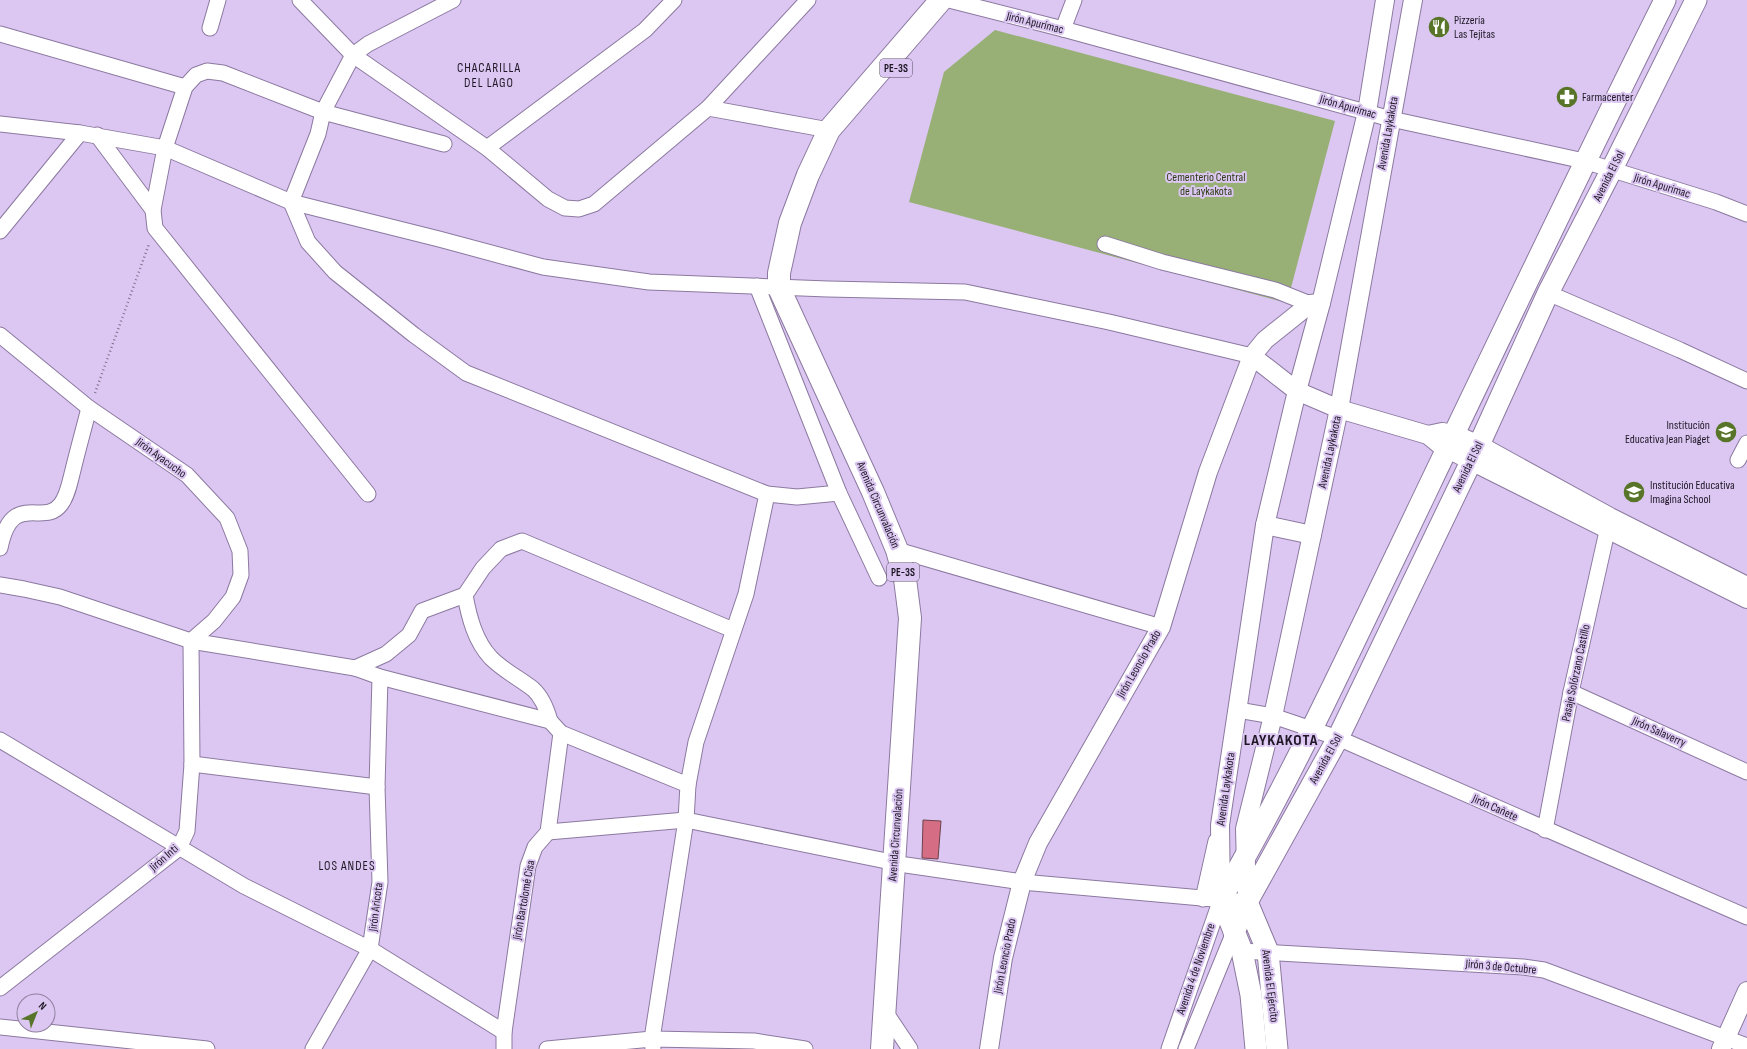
<svg xmlns="http://www.w3.org/2000/svg" width="1747" height="1049" font-family="'Sofia Sans Condensed',sans-serif">
	<rect width="100%" height="100%" fill="#dbc7f1"/>
	<polygon fill="#98b076" points="995,30 1335,121 1287,303 909,202 944,72"/>
	<polygon fill="#d56d85" stroke="#6d424a" points="923,820 941,821 938,859 922,858"/>
	<g fill="none" stroke-linecap="round" stroke-linejoin="round">
		<g stroke="#8c79a0" stroke-width="17">
			<g id="minor">
				<polyline points="300,0 353,55 487,148 548,199 565,208 579,209 594,204 708,108 808,0"/>
				<polyline points="453,0 368,44 353,55 323,112 318,134 291,202 308,242 335,272 414,335 466,373 767,494 797,497 839,493"/>
				<polyline points="949,0 1063,29 1391,119 1584,161 1716,202 1747,214"/>
				<polyline points="210,28 218,0"/>
				<polyline points="1063,29 1074,0"/>
				<polyline points="0,34 185,87"/>
				<polyline points="708,108 829,130"/>
				<polyline points="0,124 80,133 165,148 291,202 439,239 543,267 649,282 828,289 965,292 1109,322 1252,356"/>
				<polyline points="97,135 153,210"/>
				<polyline points="487,148 645,30 674,0"/>
				<polyline points="0,231 80,133"/>
				<polyline points="1105,244 1162,262 1275,290 1310,304"/>
				<polyline points="757,286 839,493 879,578"/>
				<polyline points="1548,293 1680,350 1747,381"/>
				<polyline points="0,335 89,408 187,475 227,518 240,551 241,575 233,597 214,621 191,641 192,764 187,831 179,848 0,988"/>
				<polyline points="1738,460 1747,443"/>
				<polyline points="368,494 155,228 153,210 165,148 185,87 196,75 207,71 223,73 323,112 444,144"/>
				<path d="M0,548C12,489 44,528 61,504C68,495 70,481 73,470C78,449 84,428 89,408"/>
				<polyline points="897,550 1161,627"/>
				<polyline points="0,585 24,589 60,597 191,641 355,668 380,677 550,721 561,733 688,785"/>
				<path d="M465,595C469,617 475,641 491,658C504,671 519,678 533,689C542,697 547,710 550,721"/>
				<polyline points="355,668 386,654 409,635 422,611 465,595 483,568 501,549 522,541 733,630"/>
				<polyline points="1571,692 1747,772"/>
				<polyline points="1238,710 1273,716 1338,738 1747,917"/>
				<polyline points="0,740 244,886 370,949 504,1032"/>
				<polyline points="192,764 377,787"/>
				<polyline points="1545,830 1571,692 1610,518"/>
				<polyline points="548,832 686,820 906,865 1022,882 1247,902"/>
				<polyline points="1203,899 1216,841"/>
				<polyline points="1242,951 1523,967 1544,970 1747,1046"/>
				<polyline points="884,1010 910,1049"/>
				<polyline points="0,1027 207,1049"/>
				<polyline points="313,1049 370,949 380,882 377,787 380,677"/>
				<polyline points="504,1049 504,1032 528,866 535,847 548,832 561,733"/>
				<polyline points="547,1049 652,1039 754,1041 805,1049"/>
				<polyline points="653,1049 652,1039 686,820 688,785 696,742 746,594 767,494"/>
				<polyline points="1169,1049 1221,899"/>
				<polyline points="1186,1049 1234,932"/>
			</g>
		</g>
		<g stroke="#8c79a0" stroke-width="20">
			<g id="tertiary">
				<polyline points="1252,356 1297,391 1339,409 1428,435"/>
				<polyline points="1265,525 1312,535"/>
				<polyline points="1747,586 1610,517 1479,445 1454,434 1442,432 1428,435 1439,444 1471,461 1747,599"/>
				<polyline points="1221,899 1220,825 1265,525 1297,391 1321,303 1367,112 1385,0"/>
				<polyline points="1247,902 1245,829 1273,716 1339,409 1413,0"/>
				<polyline points="989,1049 1003,958 1022,882 1038,843 1161,627 1208,472 1252,356 1265,340 1310,304 1321,303"/>
				<polyline points="1721,1049 1747,991"/>
			</g>
		</g>
		<g stroke="#8c79a0" stroke-width="23">
			<g id="secondary">
				<polyline points="1247,902 1268,952 1277,1049"/>
				<polyline points="1234,932 1247,902 1338,738 1479,445 1548,293 1611,171 1696,0"/>
				<path d="M1256,1049L1251,995L1242,951L1221,899C1287,786 1342,667 1399,549C1487,365 1574,182 1665,0"/>
			</g>
		</g>
		<g stroke="#8c79a0" stroke-width="24">
			<polyline id="trunk" points="882,1049 910,618 905,579 897,550 873,492 779,288 779,273 790,223 808,175 829,130 941,0"/>
		</g>
		<polyline stroke="#817390" stroke-width="2.5" stroke-dasharray="1 3" stroke-linecap="butt" points="95,393 149,244"/>
		<use href="#minor" stroke="#fff" stroke-width="15"/>
		<use href="#tertiary" stroke="#fff" stroke-width="18"/>
		<use href="#secondary" stroke="#fff" stroke-width="21"/>
		<use href="#trunk" stroke="#fff" stroke-width="22"/>
	</g>
	<defs>
		<g id="restaurant-disc" transform="scale(1.15)"><circle r="9.5" fill="#587428" stroke="#dbc7f1"/><path d="M-5-6h1v4h1v-4h1v4h1v-4h1v5L-1.5 .5V6h-2V.5L-5-1ZM5-6V6H3V1.5H1.5Q1.5-4 5-6Z" fill="#fff"/></g>
		<g id="pharmacy-disc" transform="scale(1.15)"><circle r="9.5" fill="#587428" stroke="#dbc7f1"/><path d="M-2-6h4v4h4v4h-4v4h-4v-4h-4v-4h4Z" fill="#fff"/></g>
		<g id="school-disc" transform="scale(1.15)"><circle r="9.5" fill="#587428" stroke="#dbc7f1"/><path d="M0-5L7-2L0 1L-7-2ZM-4 1L0 2.5L4 1V4Q0 6-4 4Z" fill="#fff"/></g>
	</defs>
	<g fill-rule="evenodd">
		<use href="#restaurant-disc" x="1439" y="27"/>
		<use href="#pharmacy-disc" x="1567" y="97"/>
		<use href="#school-disc" x="1726" y="432"/>
		<use href="#school-disc" x="1634" y="492"/>
	</g>
	<g text-anchor="middle" dominant-baseline="central" stroke-width="4" stroke-linejoin="round" paint-order="stroke">
		<g fill="#dbc7f1" stroke="#574c63" stroke-width="1">
			<rect x="880" y="59" width="32" height="18" rx="3"/>
			<rect x="887" y="563" width="32" height="18" rx="3"/>
		</g>
		<g font-size="11" font-weight="bold" fill="#1f1726">
			<text x="896" y="68">PE-3S</text>
			<text x="903" y="572">PE-3S</text>
		</g>
		<g font-size="12" fill="#1f1726" stroke="#dbc7f1" text-anchor="start">
			<text x="1454" y="20">Pizzería<tspan x="1454" dy="14">Las Tejitas</tspan></text>
			<text x="1582" y="97">Farmacenter</text>
			<text x="1710" y="425" text-anchor="end">Institución<tspan x="1710" dy="14">Educativa Jean Piaget</tspan></text>
			<text x="1650" y="485">Institución Educativa<tspan x="1650" dy="14">Imagina School</tspan></text>
		</g>
		<g font-size="12" fill="#1f1726" stroke="#dbc7f1">
			<text transform="translate(1035 23) rotate(14)">Jirón Apurímac</text>
			<text transform="translate(1348 107) rotate(16)">Jirón Apurímac</text>
			<text transform="translate(1388 133) rotate(-80)">Avenida Laykakota</text>
			<text transform="translate(1609 176) rotate(-63)">Avenida El Sol</text>
			<text transform="translate(1662 186) rotate(17)">Jirón Apurímac</text>
			<text transform="translate(1330 452) rotate(-78)">Avenida Laykakota</text>
			<text transform="translate(161 458) rotate(36)">Jirón Ayacucho</text>
			<text transform="translate(1468 467) rotate(-64)">Avenida El Sol</text>
			<text transform="translate(878 505) rotate(67)">Avenida Circunvalación</text>
			<text transform="translate(1139 664) rotate(-60)">Jirón Leoncio Prado</text>
			<text transform="translate(1576 673) rotate(-78)">Pasaje Solórzano Castillo</text>
			<text transform="translate(1659 732) rotate(24)">Jirón Salaverry</text>
			<text transform="translate(1326 759) rotate(-61)">Avenida El Sol</text>
			<text transform="translate(1226 789) rotate(-82)">Avenida Laykakota</text>
			<text transform="translate(1495 808) rotate(24)">Jirón Cañete</text>
			<text transform="translate(896 835) rotate(-86)">Avenida Circunvalación</text>
			<text transform="translate(164 858) rotate(-41)">Jirón Inti</text>
			<text transform="translate(524 900) rotate(-80)">Jirón Bartolomé Cisa</text>
			<text transform="translate(376 907) rotate(-83)">Jirón Aricota</text>
			<text transform="translate(1005 956) rotate(-79)">Jirón Leoncio Prado</text>
			<text transform="translate(1501 967) rotate(5)">Jirón 3 de Octubre</text>
			<text transform="translate(1196 969) rotate(-71)">Avenida 4 de Noviembre</text>
			<text transform="translate(1270 986) rotate(83)">Avenida El Ejército</text>
		</g>
		<g font-size="12" fill="#2c3b13" stroke="#dbc7f1">
			<text x="1206" y="177">Cementerio Central<tspan x="1206" dy="14">de Laykakota</tspan></text>
		</g>
		<g font-size="13" letter-spacing="1" fill="#1f1726" stroke="#dbc7f1">
			<text x="489" y="68">CHACARILLA<tspan x="489" dy="15">DEL LAGO</tspan></text>
			<text x="347" y="866">LOS ANDES</text>
		</g>
		<g font-size="16" font-weight="bold" letter-spacing="1" fill="#1f1726" stroke="#dbc7f1">
			<text x="1281" y="740">LAYKAKOTA</text>
		</g>
	</g>
	<g transform="translate(36 1013) rotate(43)"><circle r="19" fill="#dbc7f1" stroke="#9081a0"/>
	<path d="M0-3L7 15L0 10L-7 15Z" fill="#587428"/>
	<text y="-6" font-size="11" font-weight="bold" text-anchor="middle" fill="#1f1726">N</text>
	</g>
</svg>
